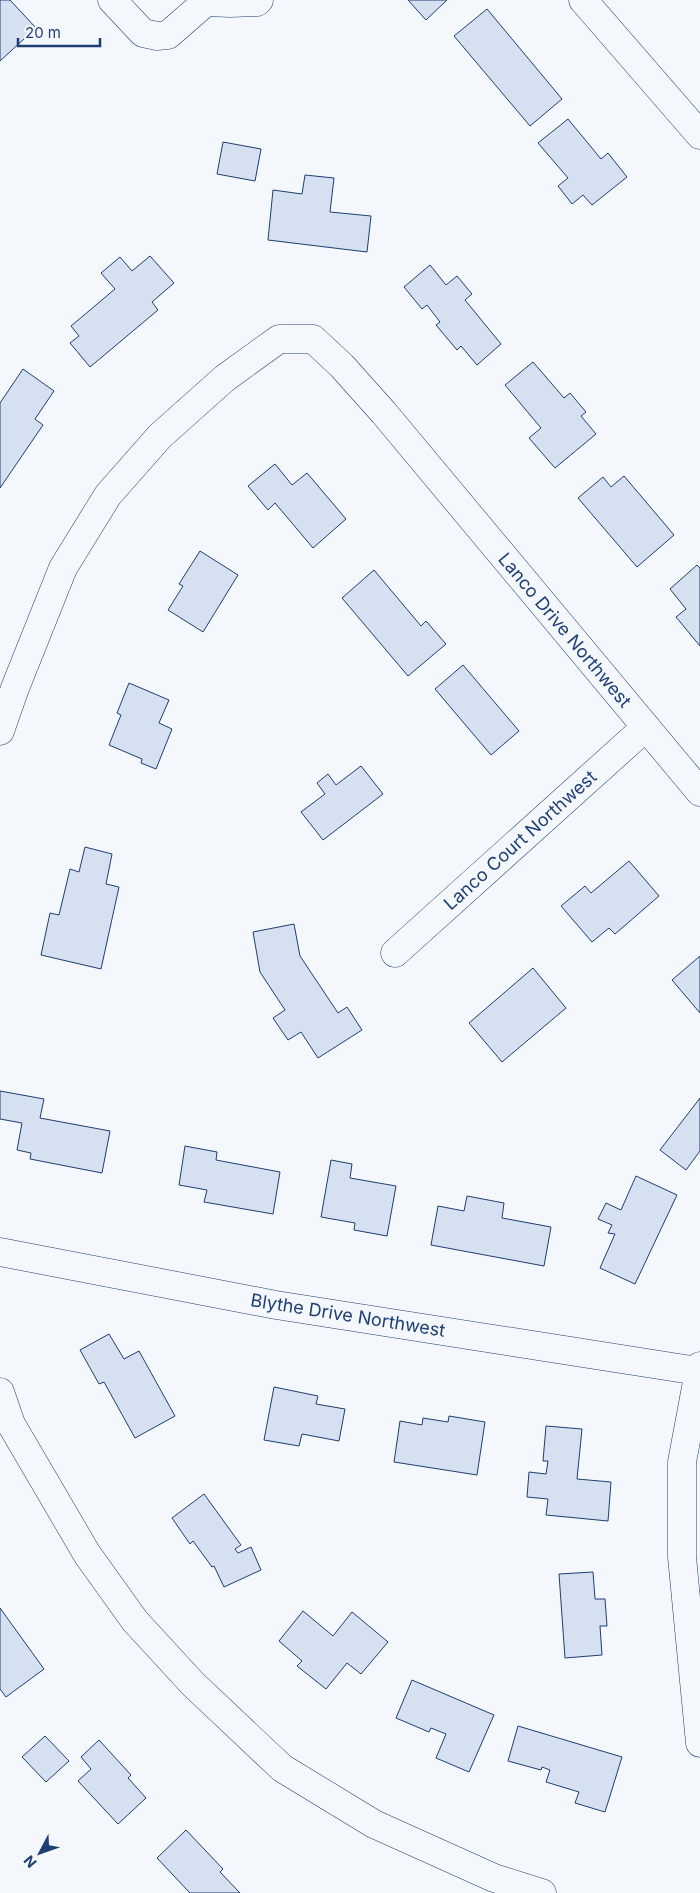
<svg xmlns="http://www.w3.org/2000/svg" width="700" height="1893" font-family="Inter,sans-serif">
	<rect width="100%" height="100%" fill="#f4f7fb"/>
	<g fill="#d5e0f0" stroke="#1d3f73">
		<polygon points="0,0 10,0 36,28 0,61"/>
		<polygon points="408,0 447,0 426,20"/>
		<polygon points="487,9 562,99 530,126 454,36"/>
		<polygon points="568,119 601,159 608,153 627,177 592,205 583,195 572,204 558,186 568,178 538,143"/>
		<polygon points="223,142 261,149 255,181 217,174"/>
		<polygon points="305,175 334,178 330,212 371,216 367,252 268,240 273,190 302,194"/>
		<polygon points="150,256 174,283 152,302 158,310 90,367 70,343 79,336 71,326 115,289 101,273 120,257 132,271"/>
		<polygon points="430,265 446,285 457,276 472,294 465,300 501,344 477,365 461,346 457,350 436,325 440,322 427,305 422,309 404,287"/>
		<polygon points="533,362 564,398 570,393 586,412 581,416 596,434 555,468 529,438 541,428 505,385"/>
		<polygon points="23,369 54,391 35,419 43,425 0,488 0,403"/>
		<polygon points="275,464 292,485 307,473 346,519 313,548 275,503 268,510 248,486"/>
		<polygon points="624,476 674,535 637,567 578,498 603,477 611,487"/>
		<polygon points="200,551 238,575 203,632 168,610 183,586 179,584"/>
		<polygon points="697,565 700,568 700,646 676,617 686,609 670,589"/>
		<polygon points="374,570 421,626 426,621 446,644 408,676 342,598"/>
		<polygon points="463,665 519,731 491,755 435,689"/>
		<polygon points="129,683 169,700 159,723 172,729 156,769 141,763 142,759 109,745 121,715 117,713"/>
		<polygon points="361,766 383,794 323,840 301,812 325,794 317,783 328,774 336,785"/>
		<polygon points="85,847 112,854 106,884 119,887 101,969 41,955 50,913 59,915 70,869 79,872"/>
		<polygon points="629,861 659,896 615,934 609,928 592,942 561,906 585,886 591,893"/>
		<polygon points="294,924 300,956 338,1013 347,1007 362,1030 318,1058 301,1032 288,1040 273,1018 285,1010 260,972 253,932"/>
		<polygon points="700,956 700,1013 672,980"/>
		<polygon points="533,968 566,1008 502,1062 469,1023"/>
		<polygon points="0,1091 44,1099 40,1118 110,1131 102,1173 30,1159 31,1153 17,1150 22,1123 0,1119"/>
		<polygon points="700,1098 700,1151 686,1170 660,1150"/>
		<polygon points="185,1146 217,1152 216,1160 280,1172 273,1214 204,1202 207,1190 179,1185"/>
		<polygon points="331,1160 352,1164 350,1178 396,1186 387,1236 354,1230 355,1223 321,1217"/>
		<polygon points="636,1176 677,1195 635,1284 600,1268 615,1234 608,1233 612,1225 598,1219 606,1203 621,1210"/>
		<polygon points="467,1196 504,1203 502,1218 551,1227 544,1266 431,1245 438,1206 464,1211"/>
		<polygon points="109,1334 124,1359 139,1351 175,1416 135,1438 104,1382 99,1384 80,1350"/>
		<polygon points="274,1387 318,1396 316,1404 345,1409 339,1441 302,1434 299,1446 264,1440"/>
		<polygon points="449,1416 485,1422 477,1475 394,1462 400,1421 422,1425 423,1418 448,1422"/>
		<polygon points="546,1426 582,1429 577,1479 611,1482 608,1521 546,1515 548,1499 527,1497 529,1472 546,1474 548,1461 543,1461"/>
		<polygon points="204,1494 241,1545 235,1549 238,1553 251,1547 261,1570 224,1587 214,1566 212,1567 193,1541 190,1544 172,1518"/>
		<polygon points="593,1572 595,1599 605,1599 607,1626 600,1626 602,1655 565,1658 559,1574"/>
		<polygon points="0,1608 44,1669 6,1697 0,1689"/>
		<polygon points="303,1611 333,1636 352,1612 388,1642 361,1674 347,1663 326,1689 297,1666 302,1661 279,1641"/>
		<polygon points="412,1680 494,1715 469,1772 436,1758 446,1734 431,1728 429,1732 396,1718"/>
		<polygon points="518,1726 622,1757 605,1812 575,1803 579,1792 546,1782 550,1770 542,1767 541,1770 508,1761"/>
		<polygon points="45,1736 69,1761 46,1782 22,1757"/>
		<polygon points="99,1740 131,1775 128,1778 146,1798 118,1824 78,1781 91,1769 81,1757"/>
		<polygon points="186,1830 223,1869 220,1872 240,1893 190,1893 157,1858"/>
	</g>
	<g fill="none" stroke-linecap="round" stroke-linejoin="round">
		<g stroke="#1d3f73" stroke-width="29">
			<g id="minor">
				<polyline points="112,0 143,33 157,36 168,35 208,0"/>
				<polyline points="583,0 700,135"/>
				<polyline points="206,2 230,3 257,2 259,0"/>
				<polyline points="0,731 15,688 63,568 108,495 160,436 225,378 279,339 313,339 342,366 384,413 700,792"/>
				<polyline points="395,953 646,727"/>
				<polyline points="0,1252 276,1305 698,1371"/>
				<polyline points="700,1366 682,1462 682,1557 700,1743"/>
				<polyline points="0,1392 11,1424 87,1554 135,1621 193,1684 282,1768 374,1824 494,1878 542,1893"/>
			</g>
		</g>
		<use href="#minor" stroke="#f4f7fb" stroke-width="28"/>
	</g>
	<g text-anchor="middle" dominant-baseline="central" stroke-width="4" stroke-linejoin="round" paint-order="stroke">
		<g font-size="18" fill="#1d3f73" stroke="#f4f7fb">
			<text transform="translate(565 630) rotate(50)">Lanco Drive Northwest</text>
			<text transform="translate(520 840) rotate(-42)">Lanco Court Northwest</text>
			<text transform="translate(348 1315) rotate(9)">Blythe Drive Northwest</text>
		</g>
	</g>
	<g transform="translate(40 1853) rotate(229)" stroke="#f4f7fb" stroke-width="4" paint-order="stroke">
	<path d="M0-4L9 19L0 12L-9 19Z" fill="#1d3f73"/>
	<text y="-8" font-size="14" font-weight="bold" text-anchor="middle" fill="#1d3f73">N</text>
	</g>
	<path d="M18 38v8h82v-8" fill="none" stroke="#1d3f73" stroke-width="2.5"/>
	<text x="25" y="38" font-size="15" fill="#1d3f73" stroke="#f4f7fb" stroke-width="4" paint-order="stroke">20 m</text>
</svg>
